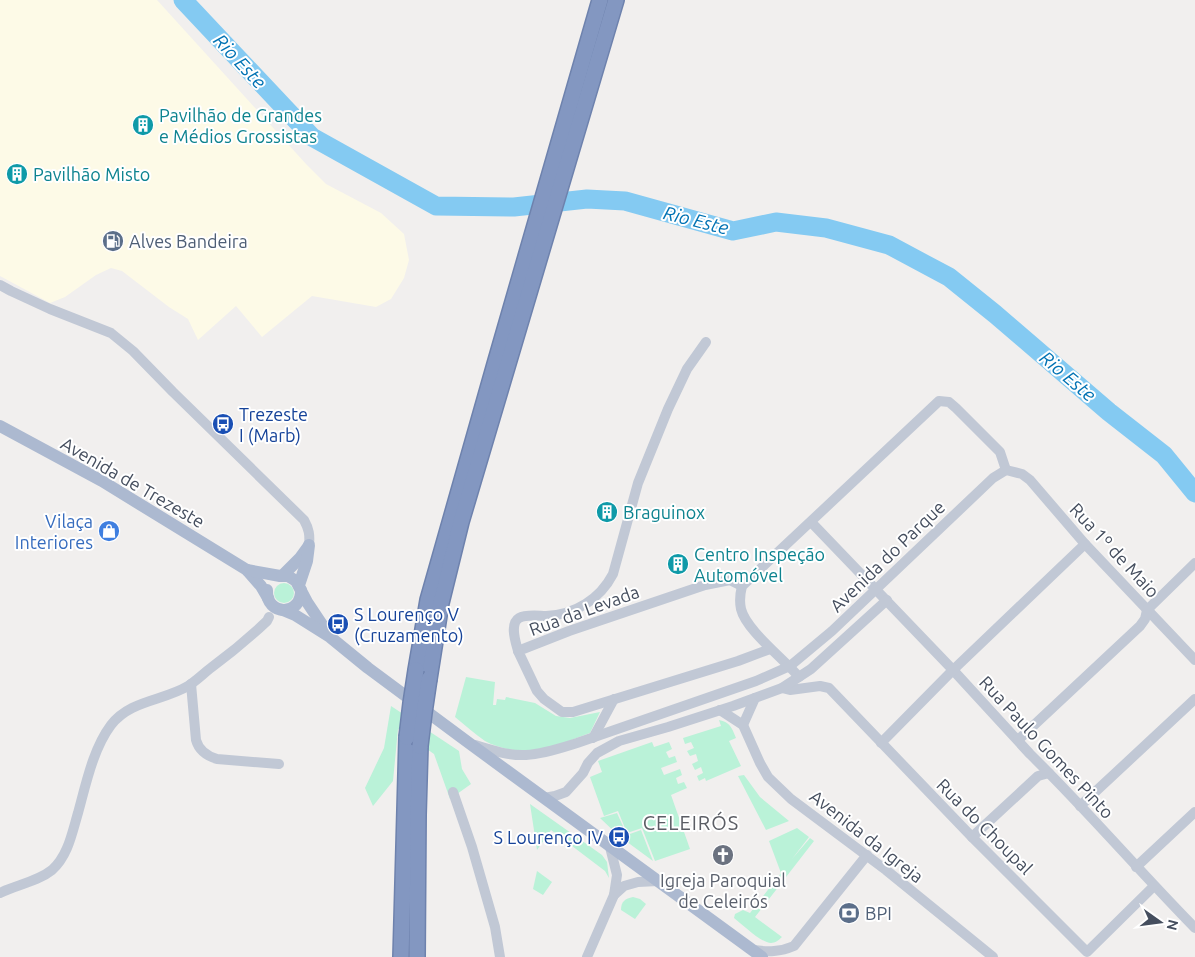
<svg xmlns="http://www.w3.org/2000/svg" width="1195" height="957" font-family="Ubuntu,sans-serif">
	<rect width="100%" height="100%" fill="#f1efee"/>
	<polygon fill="#fdfae7" points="0,0 157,0 306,164 326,184 381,213 404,234 409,260 404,278 391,299 376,307 312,296 262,337 236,306 198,340 188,319 169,307 122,271 111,268 96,275 65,297 50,303 0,276"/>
	<g fill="#baf2d8">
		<circle cx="284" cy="593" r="10"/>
		<path d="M466,677L495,682L493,705H496L497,699L505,700L506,697L535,703L556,716L570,718L600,712L590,733C560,744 540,754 507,749C500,747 492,745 485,741C475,734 465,725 455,717Z"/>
		<polygon points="391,706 459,751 462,769 471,784 450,799 434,754 398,729 393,781 373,806 365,788 384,748"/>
		<path d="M719,720C730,722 732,728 736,738L729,741L741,766L706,781L705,778L699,781L697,776L703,773L701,767L695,770L692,764L698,761L696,754L690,756L687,751L694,748L691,742L685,744L683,738L721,726Z"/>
		<polygon points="652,742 654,747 669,742 672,749 666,752 669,758 675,756 677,762 661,768 664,775 680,769 682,775 676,778 678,784 684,782 687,788 671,795 690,849 655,861 642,828 627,833 618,811 604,816 590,777 602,772 598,761"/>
		<polygon points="744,775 760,797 789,821 766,830 738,776"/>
		<polygon points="530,804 602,855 607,862 609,878 605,871 551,830 537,850"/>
		<polygon points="617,813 627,835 641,830 653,861 619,836 600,818"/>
		<path d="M797,828L809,837L792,859L810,838L814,841L755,917L782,937C779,940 775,943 771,943C761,943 742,924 734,918L735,914L743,910L750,913L781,873L769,841Z"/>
		<polygon points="537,871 552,882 543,895 533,889"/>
		<path d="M633,897L640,899L646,904L635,919L621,910C621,901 625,899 633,897Z"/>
	</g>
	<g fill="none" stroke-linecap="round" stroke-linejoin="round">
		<polyline stroke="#84caf2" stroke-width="19" points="183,0 312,137 436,206 514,207 587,199 625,201 733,231 776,222 826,228 889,245 949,277 995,314 1109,412 1164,455 1195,493"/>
		<g stroke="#6e82ad" stroke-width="18">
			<g id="highway">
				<polyline points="416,670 428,600 495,364 600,0"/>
				<polyline points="429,679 441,603 461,522 616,0"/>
				<polyline points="401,957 407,737"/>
				<polyline points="417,957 418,815 420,746"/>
			</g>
		</g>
		<g stroke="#c1c8d5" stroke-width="10">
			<path d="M0,285L11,291L50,309L111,333L133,351L173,392L304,520C309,529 310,535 309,545"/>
			<polyline points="1006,470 1022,474 1030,480 1085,544 1195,660"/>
			<path d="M811,522L953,670L1030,754C1087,810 1139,871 1195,928"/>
			<polyline points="742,586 730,580 705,585 569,631 518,651 537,691 544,699 562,712 573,712 738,661 770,649"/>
			<path d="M518,651C516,643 509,624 519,618C526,614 539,616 546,616C575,615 600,599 613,574L638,483L668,409L687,369L706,342"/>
			<path d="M799,677C784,659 746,630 741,609C739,600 740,594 742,586L939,401L949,402L956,408L1000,452L1006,470"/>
			<path d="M191,684L196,740C199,751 207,756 217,759L279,764"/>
			<polyline points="782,688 790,690 820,686 829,688 972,837 1087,952 1154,886"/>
			<polyline points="720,710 743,725 760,763 768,777 791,799 886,870 993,957"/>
			<polyline points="743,725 755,698"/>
			<polyline points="593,738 614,699"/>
			<polyline points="1018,740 1140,626 1145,619 1147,610 1195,563"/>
			<polyline points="881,743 953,670 1085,544"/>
			<path d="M475,745C491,750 509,756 526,755C544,754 561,748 577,743L756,681L790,666L832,631L993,478L1006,470"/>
			<polyline points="453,792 472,847 495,927 500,957"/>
			<polyline points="544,798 555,796 566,792 583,773 588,763 597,753 619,741 668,727 733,706 782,688 811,669 887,600"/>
			<polyline points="1080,806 1195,699"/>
			<polyline points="972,837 1038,776 1049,773"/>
			<polyline points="1136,867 1195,812"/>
			<path d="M0,893C16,885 37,882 52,870C68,856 72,833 78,813C86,784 93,749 111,725C130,700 163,701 188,686C196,681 204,673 212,667C231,653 249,638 267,621L269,617"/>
			<polyline points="614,895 624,886 638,882 658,881"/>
			<path d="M753,950C768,952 780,952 794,946L867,855"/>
			<polyline points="587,957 614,895 617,875 610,847"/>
		</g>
		<g stroke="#acb9d0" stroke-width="12">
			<polyline points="0,426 102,481 247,570 261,586 268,598"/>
			<polyline points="247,570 280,576 288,576 296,581 307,602 329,635"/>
			<polyline points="282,576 300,558 308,547"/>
			<polyline points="299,585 307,561 309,545"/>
			<path d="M267,590C266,617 302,616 301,590"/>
			<polyline points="283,610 295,615 330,637 368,668 469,743 762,957"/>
		</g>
		<use href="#highway" stroke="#8397c1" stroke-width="15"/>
		<g stroke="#6e82ad" stroke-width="18" stroke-linecap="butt">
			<g id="highway-bridge">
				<polyline points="407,737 411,703 416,670"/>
				<polyline points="420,746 424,713 429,679"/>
			</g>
		</g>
		<use href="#highway-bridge" stroke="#8397c1" stroke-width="15"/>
	</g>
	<defs>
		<g id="building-disc" transform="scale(1.125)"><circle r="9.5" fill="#0f9aa8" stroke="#fff"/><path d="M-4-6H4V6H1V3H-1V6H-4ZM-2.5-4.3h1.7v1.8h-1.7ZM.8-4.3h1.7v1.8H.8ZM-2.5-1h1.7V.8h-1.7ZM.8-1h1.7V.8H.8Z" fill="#fff"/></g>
		<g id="fuel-disc" transform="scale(1.125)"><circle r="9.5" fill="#5c6f8a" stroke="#fff"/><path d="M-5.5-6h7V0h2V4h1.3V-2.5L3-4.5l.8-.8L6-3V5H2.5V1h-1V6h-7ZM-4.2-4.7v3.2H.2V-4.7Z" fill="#fff"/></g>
		<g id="bus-disc" transform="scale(1.125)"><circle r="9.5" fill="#1a4fb4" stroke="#fff"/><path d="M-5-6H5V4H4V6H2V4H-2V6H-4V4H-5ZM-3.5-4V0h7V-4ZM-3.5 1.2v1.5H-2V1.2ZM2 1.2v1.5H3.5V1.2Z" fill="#fff"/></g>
		<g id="shop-disc" transform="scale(1.125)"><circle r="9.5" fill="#3f7fe0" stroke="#fff"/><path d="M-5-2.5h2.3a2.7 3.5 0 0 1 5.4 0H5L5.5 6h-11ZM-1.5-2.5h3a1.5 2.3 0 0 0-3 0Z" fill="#fff"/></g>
		<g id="church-disc" transform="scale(1.125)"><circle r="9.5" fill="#6b7280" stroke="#fff"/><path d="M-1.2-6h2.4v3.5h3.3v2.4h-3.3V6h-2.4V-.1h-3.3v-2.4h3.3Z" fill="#fff"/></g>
		<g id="bank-disc" transform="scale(1.125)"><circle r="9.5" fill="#5c6f8a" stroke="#fff"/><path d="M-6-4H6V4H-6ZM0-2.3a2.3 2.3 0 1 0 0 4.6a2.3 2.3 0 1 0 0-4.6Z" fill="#fff"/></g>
	</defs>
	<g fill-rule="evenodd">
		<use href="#building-disc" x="143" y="125"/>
		<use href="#building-disc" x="17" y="174"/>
		<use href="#fuel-disc" x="113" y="241"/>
		<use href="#bus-disc" x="223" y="424"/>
		<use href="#building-disc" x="607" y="512"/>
		<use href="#shop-disc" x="109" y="531"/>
		<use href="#building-disc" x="678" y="564"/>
		<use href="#bus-disc" x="338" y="624"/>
		<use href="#bus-disc" x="619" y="837"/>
		<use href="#church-disc" x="723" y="855"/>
		<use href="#bank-disc" x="849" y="913"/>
	</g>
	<g text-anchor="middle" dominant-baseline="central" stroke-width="4" stroke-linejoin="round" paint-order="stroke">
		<g font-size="18" fill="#0d838f" stroke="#fff" text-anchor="start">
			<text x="159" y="115">Pavilhão de Grandes<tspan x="159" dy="21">e Médios Grossistas</tspan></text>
			<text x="33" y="174">Pavilhão Misto</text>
			<text x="623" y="512">Braguinox</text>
			<text x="694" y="554">Centro Inspeção<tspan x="694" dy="21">Automóvel</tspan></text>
		</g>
		<g font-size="18" fill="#4e5e75" stroke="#fff" text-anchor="start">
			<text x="129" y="241">Alves Bandeira</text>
			<text x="865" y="913">BPI</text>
		</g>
		<g font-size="18" fill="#164399" stroke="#fff" text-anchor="start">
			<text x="239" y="414">Trezeste<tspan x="239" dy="21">I (Marb)</tspan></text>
			<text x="354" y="614">S Lourenço V<tspan x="354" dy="21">(Cruzamento)</tspan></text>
			<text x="603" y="837" text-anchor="end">S Lourenço IV</text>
		</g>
		<g font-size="18" fill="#454e5e" stroke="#fff">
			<text transform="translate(133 482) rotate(30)">Avenida de Trezeste</text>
			<text transform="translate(1115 550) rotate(47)">Rua 1º de Maio</text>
			<text transform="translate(887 556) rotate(-44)">Avenida do Parque</text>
			<text transform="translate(584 610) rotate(-20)">Rua da Levada</text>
			<text transform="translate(1047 747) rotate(47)">Rua Paulo Gomes Pinto</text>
			<text transform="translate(985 826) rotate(45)">Rua do Choupal</text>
			<text transform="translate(867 836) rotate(38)">Avenida da Igreja</text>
		</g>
		<g font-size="18" fill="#366cbe" stroke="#fff" text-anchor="end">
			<text x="93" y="521">Vilaça<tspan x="93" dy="21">Interiores</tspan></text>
		</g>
		<g font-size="18" fill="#5b616d" stroke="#fff">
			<text x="723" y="880">Igreja Paroquial<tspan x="723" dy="21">de Celeirós</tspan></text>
		</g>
		<g font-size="19" font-style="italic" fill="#0273b4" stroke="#fff">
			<text transform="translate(240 61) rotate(47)">Rio Este</text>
			<text transform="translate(696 220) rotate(14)">Rio Este</text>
			<text transform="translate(1068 376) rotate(40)">Rio Este</text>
		</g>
		<g font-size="20" letter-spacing="1" fill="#5b5d64" stroke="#fff">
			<text x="691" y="822">CELEIRÓS</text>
		</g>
	</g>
	<g transform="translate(1160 922) rotate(104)" stroke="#ffffff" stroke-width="4" paint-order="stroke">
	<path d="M0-4L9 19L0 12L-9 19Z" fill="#454e5e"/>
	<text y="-8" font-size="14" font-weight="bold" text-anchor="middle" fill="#454e5e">N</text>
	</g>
</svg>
